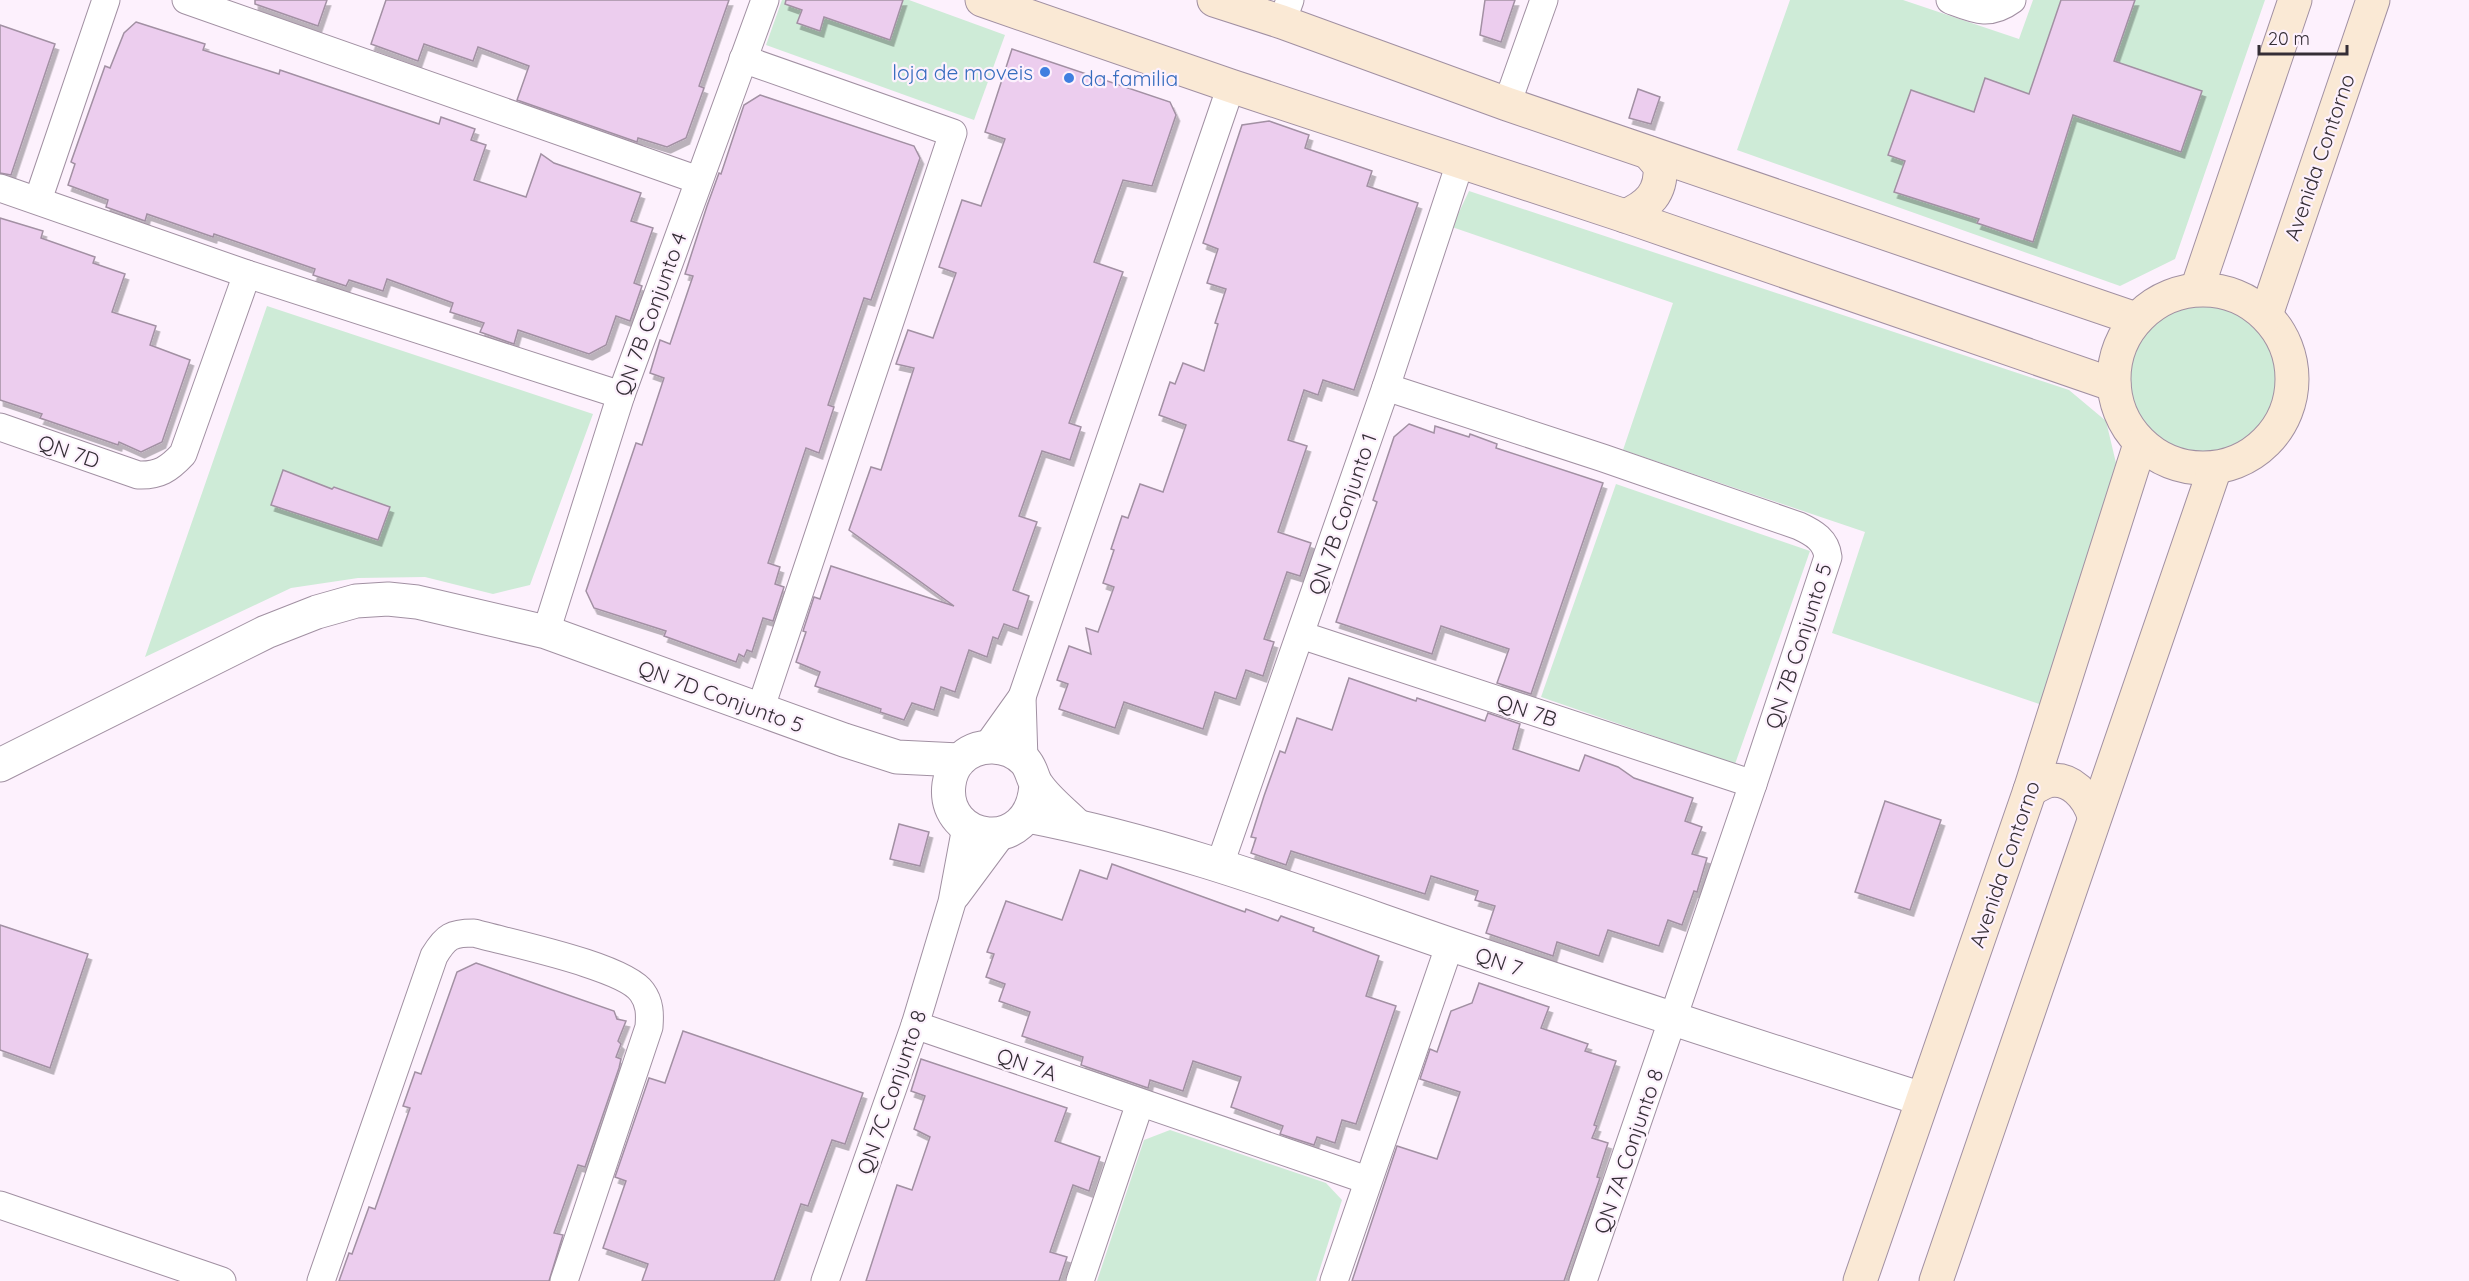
<svg xmlns="http://www.w3.org/2000/svg" width="2469" height="1281" font-family="Quicksand,sans-serif">
	<defs>
		<filter id="shadow"><feDropShadow dx="3.5" dy="6" stdDeviation="0" flood-color="#0004"/></filter>
	</defs>
	<rect width="100%" height="100%" fill="#fdf1fd"/>
	<g fill="#ceebd7">
		<polygon points="782,0 909,0 1005,35 974,120 766,45"/>
		<polygon points="1790,0 1903,0 2019,39 2033,0 2265,0 2175,259 2120,286 1737,150"/>
		<polygon points="1469,191 2069,390 2106,421 2116,463 2042,705 1832,633 1865,532 1623,450 1673,303 1452,227"/>
		<circle cx="2204" cy="378" r="77"/>
		<polygon points="267,306 593,414 530,585 493,594 425,577 358,578 291,588 145,657"/>
		<polygon points="1616,484 1810,551 1735,764 1541,697"/>
		<polygon points="1170,1130 1326,1183 1342,1200 1316,1281 1097,1281 1144,1140"/>
	</g>
	<g fill="#eccdee" stroke="#a290a3" stroke-width="1.5" filter="url(#shadow)">
		<polygon points="255,0 327,0 318,26 255,4"/>
		<polygon points="386,0 729,0 699,86 704,88 686,138 667,147 638,138 637,142 517,100 529,66 478,47 473,61 424,44 418,61 371,44"/>
		<polygon points="786,0 903,0 890,40 824,17 820,31 797,23 802,10 785,4"/>
		<polygon points="1485,0 1515,0 1501,42 1480,35"/>
		<polygon points="2061,0 2135,0 2114,61 2202,91 2181,152 2073,115 2033,242 1977,223 1979,219 1894,192 1905,161 1888,155 1911,90 1974,112 1985,78 2029,94"/>
		<polygon points="136,22 205,44 203,50 279,74 280,70 439,124 441,117 475,129 471,140 486,145 474,180 526,197 541,154 554,163 641,193 631,221 653,228 634,283 642,286 630,321 616,316 606,345 589,354 518,330 514,344 480,332 484,323 450,312 453,303 387,279 383,291 349,280 346,286 313,275 315,269 214,234 213,237 147,214 145,221 106,207 108,200 68,185 75,164 71,162 105,66 110,68 124,33"/>
		<polygon points="0,25 55,44 11,175 0,173"/>
		<polygon points="1012,49 1170,102 1176,115 1152,186 1123,180 1094,262 1123,272 1069,423 1081,427 1070,460 1042,451 1019,516 1037,522 1013,590 1029,596 1018,629 1004,624 998,639 993,637 987,657 969,650 955,692 941,687 934,710 912,703 904,720 880,712 881,709 815,686 820,672 796,662 806,632 803,631 814,597 820,599 831,566 954,606 849,530 871,467 881,470 914,368 896,364 908,330 933,338 956,273 939,267 962,200 981,206 1005,139 985,132"/>
		<polygon points="1638,89 1660,97 1651,124 1629,118"/>
		<polygon points="760,95 914,146 920,158 871,300 864,298 828,405 834,407 819,453 806,448 768,563 780,567 775,584 784,587 773,621 763,618 752,652 747,650 744,657 739,654 736,662 664,636 666,631 594,608 586,591 636,443 642,445 664,378 650,373 660,340 670,344 693,276 685,274 707,206 719,173 721,174 744,105"/>
		<polygon points="1269,121 1309,135 1305,148 1372,171 1367,186 1418,203 1354,390 1323,380 1318,395 1304,390 1288,440 1307,446 1278,532 1311,543 1300,576 1287,572 1264,639 1274,642 1263,676 1246,670 1236,699 1215,692 1203,729 1124,702 1115,728 1059,709 1068,684 1057,680 1069,646 1091,654 1086,628 1098,632 1114,587 1103,583 1114,550 1111,549 1122,516 1128,518 1140,484 1163,492 1186,425 1159,415 1170,382 1175,384 1183,363 1204,371 1218,324 1215,323 1226,289 1207,283 1218,249 1203,243 1242,125"/>
		<polygon points="0,218 43,231 41,238 95,257 93,263 125,274 112,312 156,326 150,345 190,360 162,442 141,452 119,442 118,445 40,418 42,414 0,400"/>
		<polygon points="1409,424 1434,433 1435,426 1469,437 1470,434 1497,444 1496,448 1603,483 1531,694 1497,683 1509,649 1441,626 1432,654 1336,622 1377,502 1373,500 1394,437"/>
		<polygon points="283,470 332,489 334,487 390,507 378,540 271,505"/>
		<polygon points="1349,678 1416,701 1417,698 1485,721 1488,713 1520,724 1513,749 1579,771 1585,755 1618,767 1634,778 1693,798 1685,821 1702,827 1692,854 1707,858 1697,892 1694,891 1682,925 1668,920 1659,946 1608,930 1599,956 1557,942 1553,956 1486,933 1495,906 1475,900 1478,891 1431,876 1425,894 1291,851 1286,865 1251,853 1256,838 1251,837 1264,796 1280,751 1285,753 1297,718 1332,730"/>
		<polygon points="1885,801 1941,820 1910,910 1855,892"/>
		<polygon points="899,824 929,832 920,866 890,859"/>
		<polygon points="1112,864 1245,912 1246,909 1278,921 1281,916 1314,928 1313,931 1379,956 1366,996 1396,1006 1356,1124 1342,1120 1335,1143 1317,1137 1314,1145 1280,1134 1283,1126 1231,1107 1241,1077 1193,1061 1183,1091 1150,1080 1148,1088 1081,1065 1083,1057 1022,1036 1030,1012 999,1001 1005,984 986,977 994,954 987,952 1006,901 1062,920 1080,870 1107,879"/>
		<polygon points="0,925 88,954 50,1068 0,1050"/>
		<polygon points="476,963 614,1011 617,1019 626,1021 618,1041 621,1044 616,1057 621,1059 619,1068 585,1167 578,1165 554,1233 563,1235 549,1281 339,1281 349,1253 352,1254 369,1207 375,1209 410,1108 403,1106 415,1072 421,1074 457,972"/>
		<polygon points="1479,983 1549,1007 1541,1028 1588,1044 1585,1051 1616,1061 1594,1125 1597,1126 1592,1138 1608,1143 1597,1177 1600,1178 1564,1281 1352,1281 1397,1146 1437,1159 1460,1092 1420,1079 1430,1049 1437,1052 1451,1011 1472,1003"/>
		<polygon points="683,1031 863,1093 845,1144 832,1140 808,1206 801,1204 774,1281 642,1281 648,1264 603,1248 626,1181 615,1177 649,1078 665,1083"/>
		<polygon points="921,1059 1067,1108 1055,1141 1100,1157 1089,1191 1073,1185 1050,1252 1067,1257 1059,1281 866,1281 897,1185 912,1190 930,1137 914,1129 925,1096 911,1091"/>
	</g>
	<g fill="none" stroke-linecap="round" stroke-linejoin="round">
		<g stroke="#a190a2" stroke-width="29">
			<g id="minor">
				<polyline points="186,0 698,180"/>
				<path d="M1950,0C1974,9 1989,17 2012,0"/>
				<polyline points="1282,22 1290,0"/>
				<polyline points="743,59 953,133 760,710"/>
				<polyline points="1507,104 1544,0"/>
				<polyline points="0,188 247,274 621,395"/>
				<polyline points="38,200 106,0"/>
				<path d="M1386,387L1603,458L1799,526C1814,533 1826,540 1828,557L1753,784L1583,1281"/>
				<path d="M0,427L138,475C159,476 169,469 183,454L247,274"/>
				<polyline points="546,632 621,395 765,0"/>
				<polyline points="1301,635 1753,784"/>
				<polyline points="1022,697 1024,760"/>
				<polyline points="987,746 1022,697 1231,86"/>
				<polyline points="1220,864 1386,387 1460,163"/>
				<polyline points="956,896 1002,834"/>
				<polyline points="915,1025 1367,1180"/>
				<polyline points="0,1205 222,1281"/>
				<path d="M321,1281L434,956C446,936 452,933 474,933C509,943 624,966 642,992C650,1003 650,1014 649,1027L564,1281"/>
				<polyline points="825,1281 915,1025 952,902 966,827"/>
				<polyline points="1080,1281 1140,1103"/>
				<polyline points="1334,1281 1450,944"/>
			</g>
		</g>
		<g stroke="#a190a2" stroke-width="35">
			<g id="tertiary">
				<polyline points="0,765 266,632 317,612 356,601 388,599 417,602 546,632 844,740 897,757 959,760"/>
				<path d="M1036,784C1032,858 941,843 949,784C950,776 954,766 960,760C977,742 1008,743 1025,761C1032,769 1032,778 1037,785C1047,800 1063,812 1076,825"/>
				<path d="M1028,816C1174,844 1312,897 1452,945C1608,998 1764,1049 1922,1099"/>
			</g>
		</g>
		<g stroke="#a190a2" stroke-width="35">
			<g id="secondary">
				<polyline points="982,0 1231,86 1625,216 2114,385"/>
				<polyline points="1214,0 1282,22 1507,104 2136,319"/>
				<path d="M1625,216C1648,206 1662,193 1660,166L1649,153"/>
				<polyline points="2197,289 2295,0"/>
				<circle cx="2203" cy="379" r="89"/>
				<polyline points="2266,315 2373,0"/>
				<path d="M2030,790C2035,787 2042,783 2048,781C2071,776 2088,797 2094,816"/>
				<polyline points="1860,1281 2030,790 2140,444"/>
				<polyline points="1936,1281 2215,468"/>
			</g>
		</g>
		<use href="#minor" stroke="#fff" stroke-width="27"/>
		<use href="#tertiary" stroke="#fff" stroke-width="33"/>
		<use href="#secondary" stroke="#fae9d5" stroke-width="33"/>
	</g>
	<g fill="#3f7fe0" stroke="#fdf1fd" stroke-width="2">
		<circle cx="1045" cy="72" r="6"/>
		<circle cx="1069" cy="78" r="6"/>
	</g>
	<g text-anchor="middle" dominant-baseline="central" stroke-width="4.5" stroke-linejoin="round" paint-order="stroke">
		<g font-size="21" fill="#366cbe" stroke="#fdf1fd" text-anchor="end">
			<text x="1033" y="72">loja de moveis</text>
			<text x="1081" y="78" text-anchor="start">da familia</text>
		</g>
		<g font-size="21" fill="#352e36" stroke="#fdf1fd">
			<text transform="translate(2319 157) rotate(-71)">Avenida Contorno</text>
			<text transform="translate(650 314) rotate(-70)">QN 7B Conjunto 4</text>
			<text transform="translate(69 451) rotate(19)">QN 7D</text>
			<text transform="translate(1342 514) rotate(-71)">QN 7B Conjunto 1</text>
			<text transform="translate(1798 646) rotate(-72)">QN 7B Conjunto 5</text>
			<text transform="translate(721 696) rotate(20)">QN 7D Conjunto 5</text>
			<text transform="translate(1527 710) rotate(18)">QN 7B</text>
			<text transform="translate(2004 864) rotate(-71)">Avenida Contorno</text>
			<text transform="translate(1499 961) rotate(19)">QN 7</text>
			<text transform="translate(1027 1064) rotate(19)">QN 7A</text>
			<text transform="translate(891 1092) rotate(-71)">QN 7C Conjunto 8</text>
			<text transform="translate(1628 1151) rotate(-71)">QN 7A Conjunto 8</text>
		</g>
	</g>
	<path d="M2259 45v9h88v-9" fill="none" stroke="#352e36" stroke-width="3"/>
	<text x="2268" y="45" font-size="18" fill="#352e36" stroke="#fdf1fd" stroke-width="4.5" paint-order="stroke">20 m</text>
</svg>
